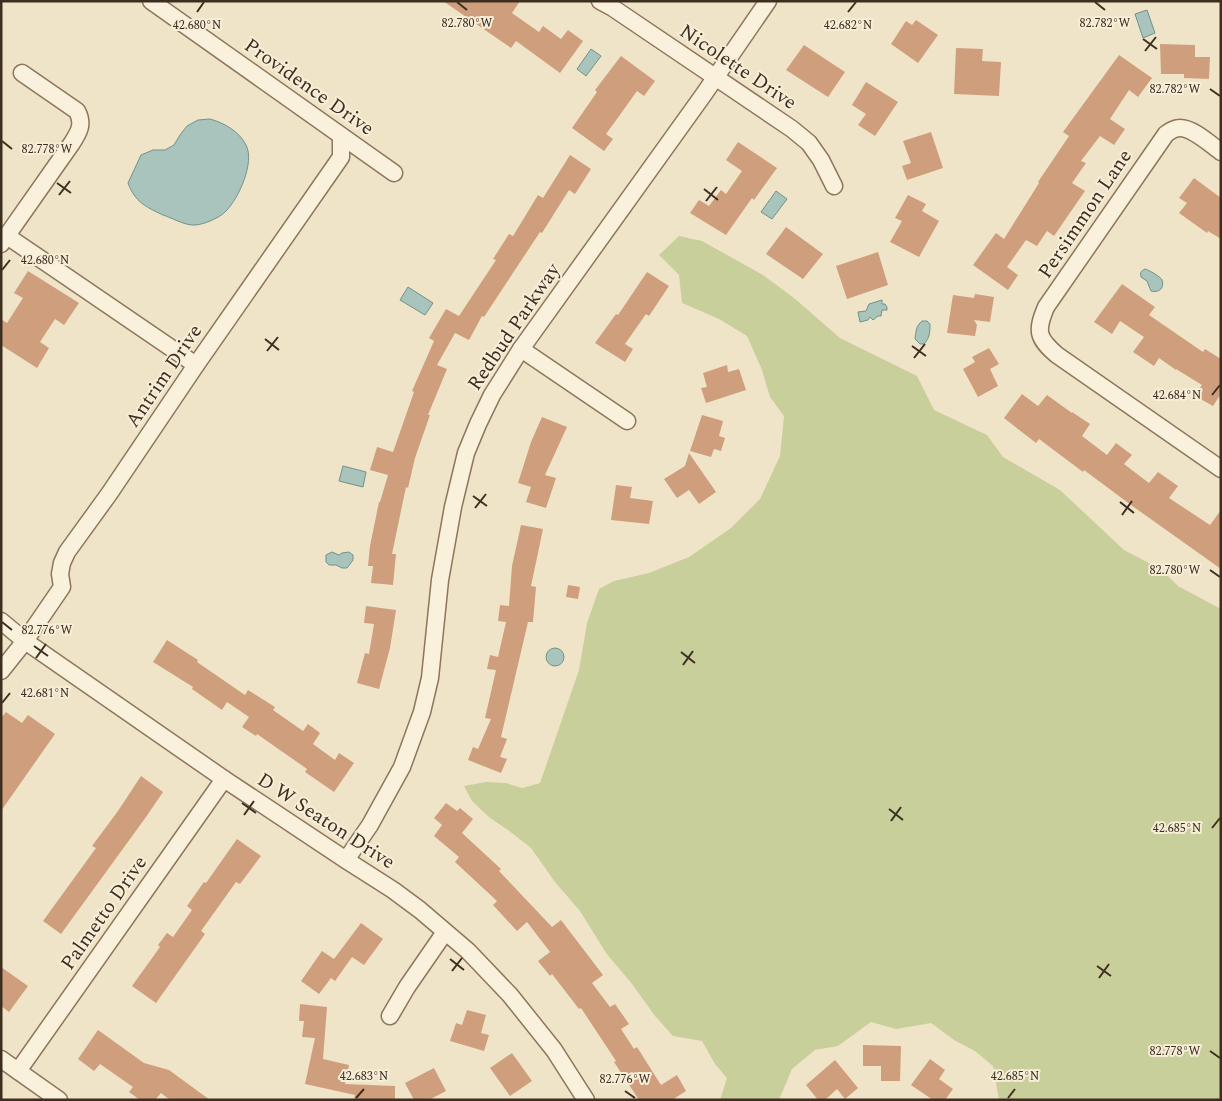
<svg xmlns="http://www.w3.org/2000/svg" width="1222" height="1101" font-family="Spectral,serif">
	<rect width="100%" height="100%" fill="#f0e4c8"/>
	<polygon fill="#c9cf9b" points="679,236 702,241 763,275 794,298 840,338 917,376 934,410 987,435 1003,457 1060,490 1124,550 1162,570 1178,586 1221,609 1221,1100 999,1100 993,1066 975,1051 954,1040 931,1023 896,1029 871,1022 838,1046 815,1050 792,1069 779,1100 720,1100 727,1078 715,1064 702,1041 673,1036 655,1016 632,984 606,953 580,911 555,882 531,848 508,830 490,818 472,801 464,786 486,782 506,783 522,788 540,783 579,670 587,623 599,589 614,581 649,573 689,557 731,528 760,499 780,456 784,416 770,397 762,370 747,336 719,319 682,303 679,275 659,255"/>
	<g fill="#a9c4bc" stroke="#6f938a">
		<polygon points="1147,10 1155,33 1143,38 1135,14"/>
		<polygon points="591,49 601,56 586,76 577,69"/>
		<path d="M210,119C224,123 239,131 246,145C255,162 239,198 226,211C220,218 201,226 192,225C182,224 172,218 163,215C146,207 135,202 128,183L141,155L153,150H165L174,145L180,135L187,126L198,120Z"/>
		<polygon points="776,191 787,199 772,219 761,212"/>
		<path d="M1145,269C1149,270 1161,277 1162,280C1165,289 1158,293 1151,291L1147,281L1141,277C1140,272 1141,271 1145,269Z"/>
		<polygon points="408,287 433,303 425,315 400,300"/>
		<polygon points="882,300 882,304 885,304 887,307 887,310 882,310 881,316 878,316 873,320 870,317 868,320 860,322 858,312 866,311 869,304"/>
		<path d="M922,321H927L930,324C930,331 930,338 924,344H920L915,339C916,331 916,326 922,321Z"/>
		<polygon points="343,466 366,472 363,487 339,481"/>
		<polygon points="332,552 339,555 342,553 349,552 353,555 353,560 347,568 342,568 336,565 329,565 326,562 326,555"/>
		<circle cx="555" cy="657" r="9"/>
	</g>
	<g fill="#cf9f7d">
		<polygon points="443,1 520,1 512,13 539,32 543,26 561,39 568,30 583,41 560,73 516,41 511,48"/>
		<polygon points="916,20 938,35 918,63 891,44 906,21 912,25"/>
		<polygon points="1160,44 1195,45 1195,57 1210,57 1209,79 1184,78 1184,74 1161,74"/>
		<polygon points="804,45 845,72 828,97 786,70"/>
		<polygon points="956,48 983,49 982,61 1001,62 999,96 954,94"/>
		<polygon points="1119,55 1152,78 1138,97 1129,90 1110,119 1125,129 1114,145 1100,136 1081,161 1086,163 1072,183 1085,191 1054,236 1047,231 1037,246 1026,240 1007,267 1018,275 1008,290 973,265 996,233 1004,239 1039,183 1038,182 1069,136 1063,132"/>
		<polygon points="621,56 655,81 644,96 637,91 617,119 606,134 613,139 604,151 572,128 597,92 595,90"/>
		<polygon points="866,82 898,102 875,136 858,125 866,114 852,105"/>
		<polygon points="931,132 943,168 907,180 902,166 911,163 903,141"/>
		<polygon points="738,142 777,168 754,200 752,198 726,235 690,213 699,200 709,206 721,190 726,194 742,171 726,160"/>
		<polygon points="570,155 591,169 575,194 569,190 542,233 540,232 484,317 482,316 469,340 455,333 437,365 447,369 428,415 430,415 415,458 408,488 406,487 392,554 396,554 393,585 371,583 373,566 368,566 370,546 379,502 380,502 388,475 370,470 377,447 393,452 414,392 412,391 434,341 429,338 446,309 459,316 496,260 493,259 509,234 513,236 538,195 543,198"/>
		<polygon points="1194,178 1221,198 1221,239 1208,231 1207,233 1179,213 1187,203 1179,198"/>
		<polygon points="908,195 926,204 922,211 939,221 919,257 890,242 902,221 895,218"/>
		<polygon points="786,227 823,254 803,279 766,254"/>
		<polygon points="878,252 888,285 847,299 836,266"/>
		<polygon points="28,271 79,303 64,325 55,319 40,342 49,348 37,368 1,345 1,319 7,323 23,298 14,293"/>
		<polygon points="647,272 669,286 649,316 646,314 625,344 633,349 625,362 595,343 616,314 618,315"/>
		<polygon points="1122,284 1155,307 1149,315 1203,352 1205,349 1221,359 1221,394 1213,406 1195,396 1202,385 1176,369 1176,370 1159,358 1154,366 1133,352 1144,337 1120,321 1112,334 1094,322"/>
		<polygon points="975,294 994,297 990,322 974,320 977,325 975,336 947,333 953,295 974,298"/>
		<polygon points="989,348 999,364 990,369 998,386 978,397 963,369 975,362 972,357"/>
		<polygon points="727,365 728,372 739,369 746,390 706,403 701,388 707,387 703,373"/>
		<polygon points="1022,394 1038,406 1047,395 1072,413 1072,412 1090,424 1082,436 1107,455 1116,443 1132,455 1124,464 1149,483 1158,472 1178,486 1169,498 1210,525 1221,510 1221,569 1131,505 1084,470 1083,472 1039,439 1036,443 1004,418"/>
		<polygon points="702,415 723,421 719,436 725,438 721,451 714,449 711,457 690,451"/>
		<polygon points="542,417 567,427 545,475 556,478 546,508 526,502 531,487 518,483 531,442"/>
		<polygon points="689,453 716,492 699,504 689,490 677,498 664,479 685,466"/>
		<polygon points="616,485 632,487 630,498 653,501 649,524 611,520"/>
		<polygon points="521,525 543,529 531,586 536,587 533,622 528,622 501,737 507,739 500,757 507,759 501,773 468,760 473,747 478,749 491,719 485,718 496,670 487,669 490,655 498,657 506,622 498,621 500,605 509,606 512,566"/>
		<polygon points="568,585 580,587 578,599 566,597"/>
		<polygon points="366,606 396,610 390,648 379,689 357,683 365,653 369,654 374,624 364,623"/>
		<polygon points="167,640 198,660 197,662 245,695 248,690 275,707 273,710 303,731 308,724 320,733 313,744 335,760 339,753 354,763 334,792 305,772 307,769 257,734 256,736 242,727 249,717 227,702 222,710 192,689 193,687 153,662"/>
		<polygon points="6,712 22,723 28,715 55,734 1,811 1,718"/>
		<polygon points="141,776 163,792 146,817 61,934 43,921 96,848 92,846 118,811"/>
		<polygon points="446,803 457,811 460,808 473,819 462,833 501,869 499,871 552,927 561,920 603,975 592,983 610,1007 615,1004 629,1024 621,1029 634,1049 637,1047 661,1085 677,1075 686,1091 672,1100 639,1100 614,1062 616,1061 581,1008 579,1009 552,974 550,976 538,961 550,952 527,922 517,931 493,905 497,901 455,862 459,857 434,836 442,825 434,818"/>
		<polygon points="237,839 261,856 240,884 236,882 201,931 205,934 156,1003 132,986 160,947 158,945 167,933 173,937 192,910 187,906 204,882 206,883"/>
		<polygon points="361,923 383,939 364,965 352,957 335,981 331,978 319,994 301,981 322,951 334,959"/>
		<polygon points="1,967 28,986 9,1012 1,1006"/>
		<polygon points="300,1004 327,1007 323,1059 349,1065 345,1084 395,1086 395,1100 354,1100 355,1095 305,1084 315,1038 302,1037 304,1021 299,1021"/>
		<polygon points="467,1010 486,1015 481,1033 489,1035 484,1051 450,1041 456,1023 462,1025"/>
		<polygon points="98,1030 144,1063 169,1070 210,1100 170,1100 161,1093 155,1100 140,1100 129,1092 133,1087 100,1064 94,1071 78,1059"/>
		<polygon points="863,1045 901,1046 900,1081 881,1081 881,1066 863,1066"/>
		<polygon points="512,1053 532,1081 510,1096 490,1068"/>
		<polygon points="930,1059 945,1070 939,1079 953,1089 945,1100 933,1100 911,1085"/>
		<polygon points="835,1060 858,1088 845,1099 837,1089 825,1100 818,1100 806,1085"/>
		<polygon points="434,1068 446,1091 429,1100 414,1100 405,1083"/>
	</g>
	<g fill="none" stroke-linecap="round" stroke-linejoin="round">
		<g stroke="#8d765c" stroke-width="19">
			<g id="minor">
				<polyline points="151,1 394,173"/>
				<polyline points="600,1 613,8 792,129 809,143 821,160 834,186"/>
				<path d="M1221,152C1210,144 1193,128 1180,128C1174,128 1170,131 1166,134L1046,307C1036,331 1037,338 1057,355L1221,469"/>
				<polyline points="7,236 196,365"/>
				<path d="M1,244L72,143C79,132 84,124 77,111L22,73"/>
				<polyline points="521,349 627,421"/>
				<polyline points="1,621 25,641 224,779 346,860 393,890 420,910 468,951 510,995 554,1050 586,1100"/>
				<polyline points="1,671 25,641 62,587 60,574 62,563 67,552 109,494 196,365 341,157 341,136"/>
				<polyline points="346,860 370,825 402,767 422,712 430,678 440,580 453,507 466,453 478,424 492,395 521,349 704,94 768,1"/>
				<polyline points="390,1016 407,987 445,932"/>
				<polyline points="1,1059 59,1100"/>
				<polyline points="18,1071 224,779"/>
			</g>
		</g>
		<use href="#minor" stroke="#faf1dc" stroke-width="16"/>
	</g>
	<path fill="none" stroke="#3d2e20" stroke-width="2" d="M457,2L467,10M1095,2L1105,10M197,12L204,2M848,12L856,2M1143,39L1157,49M1145,51L1156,37M1210,89L1220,96M2,141L12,149M57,183L71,193M704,189L718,200M59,195L70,181M706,201L717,187M2,270L10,260M265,339L279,350M912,346L926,356M267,351L278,337M914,358L925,344M1212,395L1220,385M473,496L487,506M1120,502L1134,513M475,508L486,494M1122,515L1132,501M1210,570L1220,577M2,622L12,630M34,646L48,656M681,652L695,663M36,658L46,644M683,665L693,651M2,703L10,693M242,803L256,813M889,809L903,820M244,815L254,801M891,821L901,807M1212,828L1220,818M450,959L464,970M1097,966L1111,976M452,971L462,958M1099,978L1109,964M1210,1051L1220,1058M625,1091L635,1098M356,1098L364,1089M1008,1098L1015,1089"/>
	<g text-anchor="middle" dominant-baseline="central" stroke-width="4" stroke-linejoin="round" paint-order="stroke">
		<g font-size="20" fill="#3d2e20" stroke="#f7eed8">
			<text transform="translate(738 67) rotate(34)">Nicolette Drive</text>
			<text transform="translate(309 87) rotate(35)">Providence Drive</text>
			<text transform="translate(1085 214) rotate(-56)">Persimmon Lane</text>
			<text transform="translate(514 327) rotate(-56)">Redbud Parkway</text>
			<text transform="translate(164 376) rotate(-56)">Antrim Drive</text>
			<text transform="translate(326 821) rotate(33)">D W Seaton Drive</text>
			<text transform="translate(104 913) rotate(-55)">Palmetto Drive</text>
		</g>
	</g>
	<g font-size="12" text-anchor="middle" fill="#3d2e20" stroke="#f7eed8" stroke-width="4" stroke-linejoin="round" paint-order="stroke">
		<text x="1105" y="27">82.782°W</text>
		<text x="467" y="27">82.780°W</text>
		<text x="197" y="29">42.680°N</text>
		<text x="848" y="29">42.682°N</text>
		<text x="1175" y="93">82.782°W</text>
		<text x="47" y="153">82.778°W</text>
		<text x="45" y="264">42.680°N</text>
		<text x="1177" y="399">42.684°N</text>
		<text x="1175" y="574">82.780°W</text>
		<text x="47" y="634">82.776°W</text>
		<text x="45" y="697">42.681°N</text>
		<text x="1177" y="832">42.685°N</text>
		<text x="1175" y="1055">82.778°W</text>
		<text x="364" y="1080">42.683°N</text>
		<text x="1015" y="1080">42.685°N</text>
		<text x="625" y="1083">82.776°W</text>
	</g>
	<rect width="1222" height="1101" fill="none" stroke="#3d2e20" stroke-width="5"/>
</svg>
